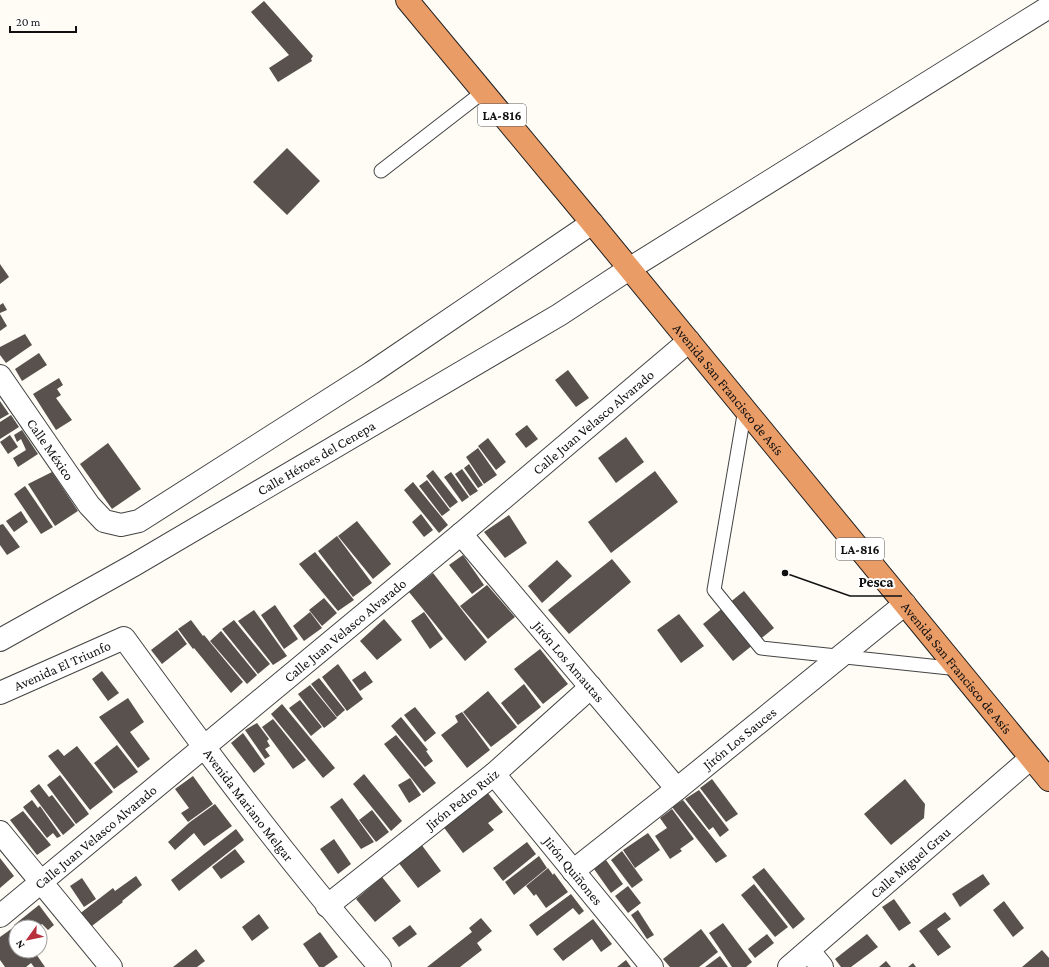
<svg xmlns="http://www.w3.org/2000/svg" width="1049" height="967" font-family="'Crimson Pro',serif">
	<rect width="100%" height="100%" fill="#fefcf4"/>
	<g fill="#58514d">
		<polygon points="264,1 313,56 311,59 312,61 278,82 269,68 289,55 251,12"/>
		<polygon points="287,148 320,181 287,215 253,182"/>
		<polygon points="0,264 9,277 0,284"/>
		<polygon points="3,303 7,310 0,313 0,305"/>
		<polygon points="0,314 7,326 0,331"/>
		<polygon points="25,334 32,345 6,363 0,355 0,347"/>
		<polygon points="39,353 47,365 22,381 15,369"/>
		<polygon points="568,370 589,398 576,407 555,380"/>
		<polygon points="59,378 63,385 57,389 61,395 56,398 72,420 56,430 33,394"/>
		<polygon points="0,401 9,414 0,419"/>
		<polygon points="11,415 19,427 0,439 0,422"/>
		<polygon points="527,425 538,439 526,448 515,434"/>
		<polygon points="22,430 38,454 18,467 13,458 26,450 21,439 17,442 14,435"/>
		<polygon points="10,435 18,447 8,454 0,442"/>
		<polygon points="626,437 644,462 616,483 598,458"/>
		<polygon points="488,438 506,462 496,470 478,446"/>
		<polygon points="108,443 141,489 112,509 80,464"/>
		<polygon points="478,448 497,475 484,484 466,457"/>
		<polygon points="469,464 483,485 478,488 464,468"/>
		<polygon points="462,469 478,491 470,496 455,474"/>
		<polygon points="433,470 458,502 450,508 426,476"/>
		<polygon points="655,471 678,502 611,553 588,522"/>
		<polygon points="52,472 78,511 55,526 28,484"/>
		<polygon points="451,472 469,497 462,502 444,477"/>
		<polygon points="427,480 450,510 442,516 419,486"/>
		<polygon points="413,482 448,525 439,533 404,490"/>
		<polygon points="25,486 53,527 41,534 14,494"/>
		<polygon points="21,511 28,522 14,532 6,521"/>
		<polygon points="421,514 433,530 424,537 412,522"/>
		<polygon points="509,515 527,543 505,558 484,532"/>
		<polygon points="357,521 391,564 373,579 338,536"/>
		<polygon points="3,524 20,547 7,555 0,545 0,525"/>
		<polygon points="337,536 372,583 353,597 318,551"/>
		<polygon points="315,552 354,600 338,611 299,564"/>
		<polygon points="463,555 484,585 472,594 449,565"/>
		<polygon points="612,559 631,582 569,634 548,610"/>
		<polygon points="557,560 572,576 542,603 528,586"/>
		<polygon points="433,573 487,642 465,661 409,592"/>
		<polygon points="487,585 515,617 488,639 460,606"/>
		<polygon points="744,591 774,628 733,661 703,624"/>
		<polygon points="324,598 337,613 322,626 309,610"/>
		<polygon points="275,605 298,639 284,649 261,615"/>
		<polygon points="254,610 287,656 273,665 238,621"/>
		<polygon points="310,612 322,628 304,641 293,626"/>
		<polygon points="424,612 443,639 430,649 411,621"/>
		<polygon points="679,614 704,646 681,663 657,630"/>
		<polygon points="384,619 402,640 377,660 360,641"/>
		<polygon points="191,620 203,636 204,635 243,682 231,693 194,648 193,649 178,629"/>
		<polygon points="234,620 270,664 258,674 222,629"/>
		<polygon points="177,630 187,644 162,664 151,650"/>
		<polygon points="221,631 257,675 247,684 210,641"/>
		<polygon points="540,649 568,684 543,704 514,669"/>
		<polygon points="338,664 363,699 347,711 322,677"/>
		<polygon points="102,671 119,693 108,701 92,679"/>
		<polygon points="365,671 373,682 360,691 352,680"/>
		<polygon points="319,678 345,710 337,717 311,684"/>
		<polygon points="524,684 541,707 518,725 501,703"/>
		<polygon points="310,685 337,718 324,728 298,694"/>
		<polygon points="488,691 517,727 491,747 463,712"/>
		<polygon points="128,698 144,722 130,732 150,759 138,768 99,717"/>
		<polygon points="300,700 322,727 311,736 289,708"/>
		<polygon points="282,704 335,768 323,778 271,714"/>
		<polygon points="415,707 436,733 425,742 404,715"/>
		<polygon points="462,712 490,750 467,768 441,735 458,722 455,716"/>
		<polygon points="401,717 428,750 426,751 433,761 425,767 391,726"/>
		<polygon points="273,719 306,760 293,769 262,727"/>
		<polygon points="257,723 269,739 267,741 270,746 265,749 270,756 265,759 245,730"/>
		<polygon points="243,733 265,764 254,773 231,743"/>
		<polygon points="396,735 436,783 423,793 384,744"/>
		<polygon points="117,745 138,772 114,789 94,763"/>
		<polygon points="77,746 113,792 90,810 48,756 58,749 64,756"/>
		<polygon points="364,774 402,821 391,831 353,784"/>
		<polygon points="60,775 89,814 76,824 47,785"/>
		<polygon points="193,776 213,804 188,822 181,813 189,808 175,789"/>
		<polygon points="410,778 421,795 409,803 398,785"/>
		<polygon points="712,779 738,814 726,822 700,788"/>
		<polygon points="905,779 925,804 924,818 891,845 864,814"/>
		<polygon points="39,784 49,797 52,795 75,825 63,835 30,791"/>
		<polygon points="699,790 729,830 720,837 713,827 709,830 685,799"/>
		<polygon points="487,792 503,812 488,823 494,830 463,853 442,825"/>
		<polygon points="342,798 374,842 361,849 330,807"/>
		<polygon points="32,800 38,808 40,806 61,836 57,838 53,833 47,838 23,807"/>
		<polygon points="683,800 727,856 716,863 672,807"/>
		<polygon points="215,804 232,826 204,846 194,833 175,850 168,842 190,822"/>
		<polygon points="672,809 694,839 680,849 682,851 670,859 655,836 667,828 660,818"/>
		<polygon points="372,810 389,832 376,842 359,820"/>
		<polygon points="23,811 51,845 37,855 10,820"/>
		<polygon points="236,829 244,840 179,891 171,880"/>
		<polygon points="648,833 660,850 635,868 623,850"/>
		<polygon points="334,839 351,864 338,874 320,849"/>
		<polygon points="527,842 536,854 503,881 493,868"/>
		<polygon points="421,844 441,871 418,888 398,862"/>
		<polygon points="235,849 245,862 221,879 212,867"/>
		<polygon points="622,851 643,880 632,888 611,860"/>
		<polygon points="539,856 547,868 514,895 505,882"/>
		<polygon points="0,858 14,876 0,888"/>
		<polygon points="606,860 623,884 611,893 594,869"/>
		<polygon points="548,868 553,875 554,873 568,892 546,908 536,894 534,896 526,886"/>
		<polygon points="764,868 805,919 793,929 752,877"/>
		<polygon points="983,874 990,884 960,907 952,894"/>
		<polygon points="136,876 142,885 122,901 123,902 88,929 78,915 113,888 115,891"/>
		<polygon points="382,877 401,901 375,922 356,899"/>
		<polygon points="82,878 96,899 84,907 70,886"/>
		<polygon points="754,884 788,927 775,937 741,895"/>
		<polygon points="628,886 641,903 628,913 615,896"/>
		<polygon points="571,894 584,911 579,915 573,908 537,936 529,925"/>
		<polygon points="894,899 911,923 899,931 882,907"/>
		<polygon points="1004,901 1024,928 1013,937 993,910"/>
		<polygon points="39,905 54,925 48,930 42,924 38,927 16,927 14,925"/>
		<polygon points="638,910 654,935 647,939 631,915"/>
		<polygon points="945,912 951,919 937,929 951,947 938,956 919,931"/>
		<polygon points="259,914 269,928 252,941 242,927"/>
		<polygon points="481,918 492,931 477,943 482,950 460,967 427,967 472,932 469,928"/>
		<polygon points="593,919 612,944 601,952 592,939 563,961 553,949"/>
		<polygon points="723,923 752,962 746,967 732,967 709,933"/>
		<polygon points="410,925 417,934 399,947 392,938"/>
		<polygon points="14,927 16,929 16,951 34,951 45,967 34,967 31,963 26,967 5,967 0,960 0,937"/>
		<polygon points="701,929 718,952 699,967 670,967 663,959"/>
		<polygon points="320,932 338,957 324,967 319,967 303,944"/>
		<polygon points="767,934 774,943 755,958 748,949"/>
		<polygon points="867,934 878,947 851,967 841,967 835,959"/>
		<polygon points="196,949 205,961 197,967 173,967"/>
		<polygon points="1042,950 1049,958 1049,967 1022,967"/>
		<polygon points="720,956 728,967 705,967"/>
		<polygon points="626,960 631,967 617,967"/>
		<polygon points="886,961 891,967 879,967"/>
		<polygon points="913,963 916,967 908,967"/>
	</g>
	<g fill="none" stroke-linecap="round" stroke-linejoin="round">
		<g stroke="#434343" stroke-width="15">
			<g id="lane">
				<polyline points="381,171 483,92"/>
				<polyline points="745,409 714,590 761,648 959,669"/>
			</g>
		</g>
		<g stroke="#434343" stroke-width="24">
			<g id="street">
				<path id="s1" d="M0,376L89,505L104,521L121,525L139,521L371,373L592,223"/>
				<path id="s2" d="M461,534L677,789"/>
				<path id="s3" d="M0,640L134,565L559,315L629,269L1049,7"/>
				<path id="s4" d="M0,693L124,638C206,751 289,862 380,967"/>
				<path id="s5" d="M494,774L652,967"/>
				<polyline points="0,832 111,967"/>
				<path id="s6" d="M573,871L677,789L905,604"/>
				<path id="s7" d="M327,906L494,774L591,687"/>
				<path id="s8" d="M0,916L461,534L689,341"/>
				<polyline points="809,951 822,967"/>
				<path id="s9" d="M789,967L1031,758"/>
			</g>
		</g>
		<g stroke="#212121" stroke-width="24">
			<g id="highway">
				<path id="s10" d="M407,0L592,223L1049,780"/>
			</g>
		</g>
		<use href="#lane" stroke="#fff" stroke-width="13"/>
		<use href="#street" stroke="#fff" stroke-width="22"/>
		<use href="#highway" stroke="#ea9c66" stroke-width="22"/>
	</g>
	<g text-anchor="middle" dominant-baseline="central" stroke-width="4" stroke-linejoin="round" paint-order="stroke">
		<g fill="#fff" stroke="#585858" stroke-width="1">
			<rect x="478" y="104" width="48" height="22" rx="3"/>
			<rect x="836" y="538" width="48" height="22" rx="3"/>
		</g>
		<g font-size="13" font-weight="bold" fill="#101010">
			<text x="502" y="115">LA-816</text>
			<text x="860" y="549">LA-816</text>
		</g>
		<g font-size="14" fill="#101010" stroke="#fff">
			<text stroke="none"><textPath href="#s10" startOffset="505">Avenida San Francisco de Asís</textPath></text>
			<text stroke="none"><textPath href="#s8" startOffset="772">Calle Juan Velasco Alvarado</textPath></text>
			<text stroke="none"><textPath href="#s1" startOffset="89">Calle México</textPath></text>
			<text stroke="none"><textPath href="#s3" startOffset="365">Calle Héroes del Cenepa</textPath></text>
			<text stroke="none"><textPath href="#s8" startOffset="448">Calle Juan Velasco Alvarado</textPath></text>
			<text stroke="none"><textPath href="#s2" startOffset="167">Jirón Los Amautas</textPath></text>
			<text stroke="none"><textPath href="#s4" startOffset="68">Avenida El Triunfo</textPath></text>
			<text stroke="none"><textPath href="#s10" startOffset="865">Avenida San Francisco de Asís</textPath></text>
			<text stroke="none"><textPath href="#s6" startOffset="213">Jirón Los Sauces</textPath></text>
			<text stroke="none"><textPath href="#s7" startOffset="172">Jirón Pedro Ruiz</textPath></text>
			<text stroke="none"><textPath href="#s4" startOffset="344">Avenida Mariano Melgar</textPath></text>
			<text stroke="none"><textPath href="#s8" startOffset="124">Calle Juan Velasco Alvarado</textPath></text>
			<text stroke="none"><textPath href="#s9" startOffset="160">Calle Miguel Grau</textPath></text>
			<text stroke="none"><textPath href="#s5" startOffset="125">Jirón Quiñones</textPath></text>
		</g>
	</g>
	<path fill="none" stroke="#101010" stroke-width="1.5" d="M785 573L850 596H902"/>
	<circle fill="#101010" stroke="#fff" stroke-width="1.5" cx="785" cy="573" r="4"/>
	<g font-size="15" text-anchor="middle" font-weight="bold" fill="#101010" stroke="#fff" stroke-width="4" stroke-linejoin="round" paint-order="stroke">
		<text x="876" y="587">Pesca</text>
	</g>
	<g transform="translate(28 939) rotate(237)"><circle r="19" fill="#ffffff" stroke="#9f9f9f"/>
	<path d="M0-3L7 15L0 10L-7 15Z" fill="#b8303d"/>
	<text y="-6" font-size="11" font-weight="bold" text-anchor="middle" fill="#101010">N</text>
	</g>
	<path d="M10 26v6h66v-6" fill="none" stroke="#101010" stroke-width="2"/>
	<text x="16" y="26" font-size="12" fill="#101010" stroke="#ffffff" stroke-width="3" paint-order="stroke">20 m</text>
</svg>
